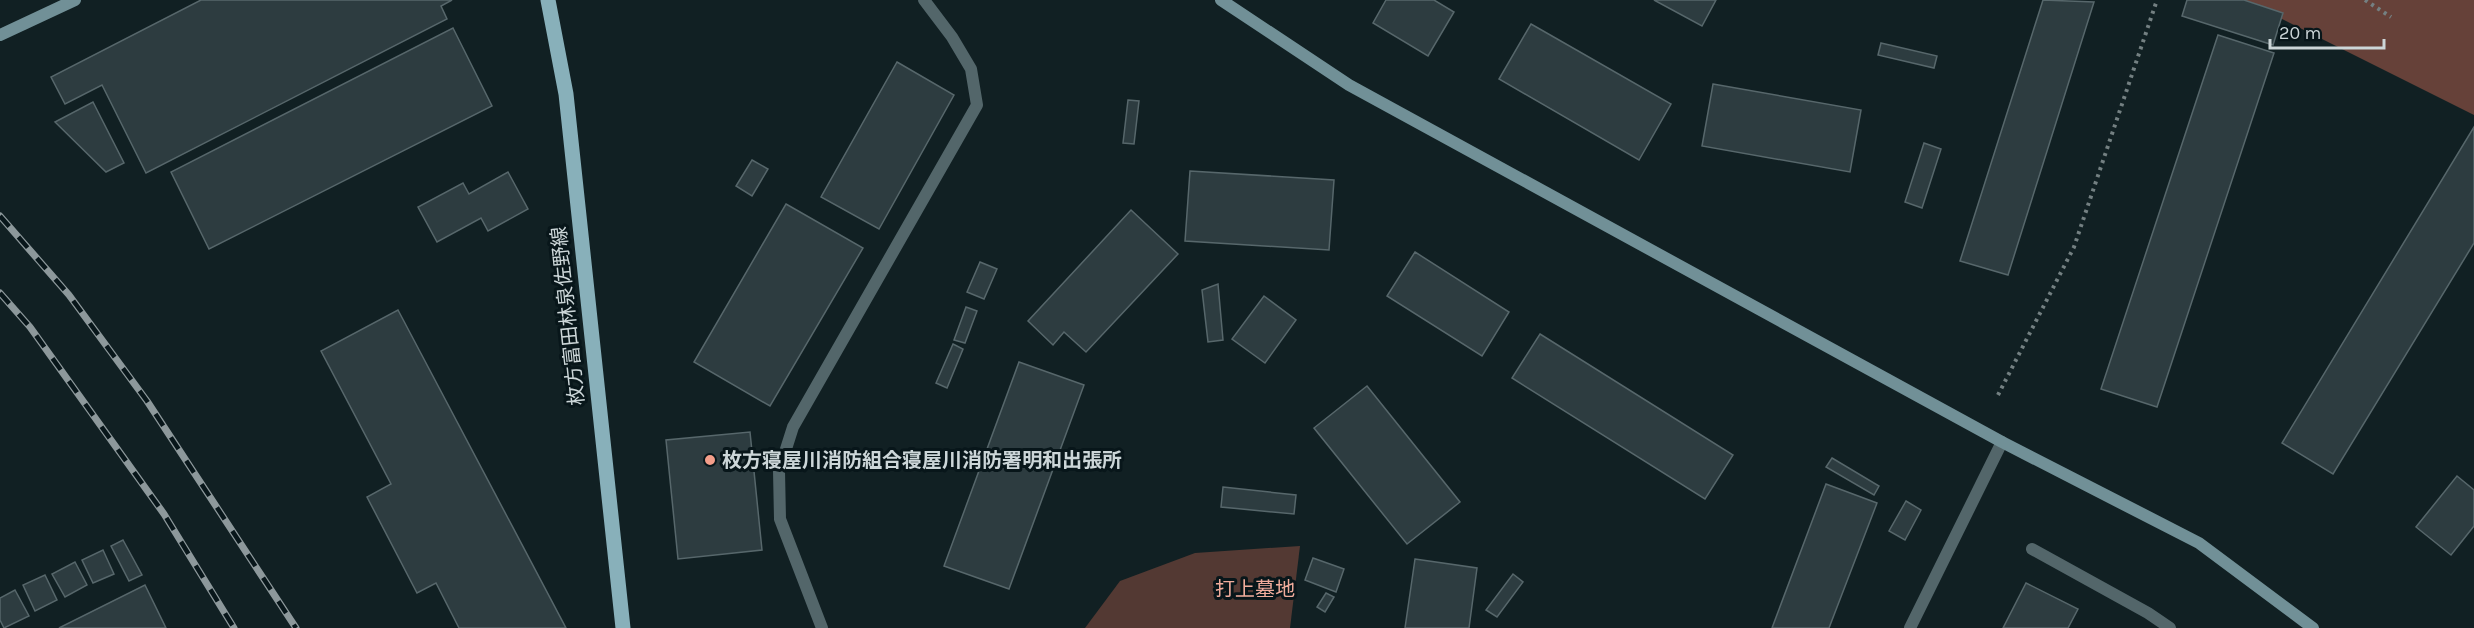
<svg xmlns="http://www.w3.org/2000/svg" width="2474" height="628" font-family="Karla,'Noto Sans JP',sans-serif">
	<rect width="100%" height="100%" fill="#112023"/>
	<polygon fill="#533933" points="1300,546 1290,628 1085,628 1120,581 1195,553"/>
	<polygon fill="#664139" points="2244,0 2474,0 2474,115"/>
	<g fill="#2d3c40" stroke="#57676b" stroke-width="1.5">
		<polygon points="201,0 452,0 441,6 447,19 146,173 102,85 65,104 51,77"/>
		<polygon points="1386,0 1434,0 1454,12 1428,56 1373,23"/>
		<polygon points="1654,0 1716,0 1702,26"/>
		<polygon points="2043,0 2094,2 2008,275 1960,261"/>
		<polygon points="2187,0 2244,0 2283,13 2273,45 2182,16"/>
		<polygon points="1531,24 1671,104 1639,160 1499,79"/>
		<polygon points="453,28 492,106 209,249 171,172"/>
		<polygon points="2218,35 2274,53 2157,407 2101,389"/>
		<polygon points="1881,43 1937,56 1934,68 1878,55"/>
		<polygon points="897,62 954,95 879,229 821,197"/>
		<polygon points="1713,84 1861,110 1850,172 1702,146"/>
		<polygon points="1128,100 1139,101 1134,144 1123,143"/>
		<polygon points="93,102 124,163 106,172 55,122"/>
		<polygon points="2474,127 2474,243 2333,474 2282,443"/>
		<polygon points="1924,143 1941,149 1922,208 1905,202"/>
		<polygon points="752,160 768,169 752,196 736,186"/>
		<polygon points="1190,171 1334,180 1329,250 1185,241"/>
		<polygon points="508,172 528,209 488,231 481,218 437,242 418,207 463,183 469,194"/>
		<polygon points="786,204 863,248 770,406 694,362"/>
		<polygon points="1131,210 1178,254 1086,352 1064,332 1053,345 1028,321"/>
		<polygon points="1415,252 1509,312 1482,356 1387,296"/>
		<polygon points="980,262 997,269 984,299 967,292"/>
		<polygon points="1218,284 1223,340 1208,342 1202,290"/>
		<polygon points="1264,296 1296,320 1265,363 1232,339"/>
		<polygon points="966,307 977,311 965,343 954,340"/>
		<polygon points="398,310 566,628 459,628 436,583 417,593 367,497 391,484 321,351"/>
		<polygon points="1540,334 1733,455 1705,499 1512,378"/>
		<polygon points="953,344 963,349 947,388 936,383"/>
		<polygon points="1019,362 1084,385 1009,589 944,566"/>
		<polygon points="1367,386 1460,502 1407,544 1314,428"/>
		<polygon points="750,432 762,550 678,559 666,440"/>
		<polygon points="1832,458 1879,486 1874,495 1826,467"/>
		<polygon points="2457,476 2474,490 2474,526 2451,555 2416,527"/>
		<polygon points="1826,484 1877,503 1829,628 1772,628"/>
		<polygon points="1223,487 1296,495 1294,514 1221,507"/>
		<polygon points="1906,501 1921,510 1905,540 1889,531"/>
		<polygon points="123,540 142,575 129,581 111,546"/>
		<polygon points="103,550 114,574 93,583 82,560"/>
		<polygon points="1313,558 1344,569 1336,592 1305,580"/>
		<polygon points="1415,559 1477,568 1469,628 1405,628"/>
		<polygon points="75,562 87,585 65,597 52,574"/>
		<polygon points="1513,574 1523,582 1497,617 1486,610"/>
		<polygon points="45,575 57,600 35,611 23,585"/>
		<polygon points="2026,583 2078,609 2068,628 2003,628"/>
		<polygon points="145,585 166,628 59,628"/>
		<polygon points="15,590 29,616 4,628 0,620 0,598"/>
		<polygon points="1326,593 1334,597 1325,612 1317,607"/>
	</g>
	<g fill="none" stroke-linecap="round" stroke-linejoin="round">
		<g stroke="#748082" stroke-width="4" stroke-dasharray="3 4.5" stroke-linecap="butt">
			<polyline points="2365,0 2391,17"/>
			<polyline points="1998,395 2074,247 2157,0"/>
		</g>
		<polyline stroke="#53666a" stroke-width="12" points="2032,549 2148,613 2170,628"/>
		<g stroke="#53666a" stroke-width="12">
			<polyline points="822,628 780,519 779,471 793,427 977,105 971,69 952,37 924,0"/>
			<polyline points="1910,628 2002,442"/>
		</g>
		<g stroke="#719097" stroke-width="12">
			<polyline points="1221,0 1349,85 2002,442 2199,543 2313,628"/>
			<polyline points="0,35 75,0"/>
		</g>
		<polyline stroke="#88b0ba" stroke-width="15" points="548,0 566,94 623,628"/>
		<g stroke="#8d989b" stroke-width="7">
			<g id="rail">
				<polyline points="0,216 69,295 147,401 296,628"/>
				<polyline points="0,293 30,327 164,514 234,628"/>
			</g>
		</g>
		<use href="#rail" stroke="#08161a" stroke-width="4.5" stroke-dasharray="14" stroke-linecap="butt"/>
	</g>
	<circle fill="#f49e8a" stroke="#08161a" stroke-width="2" cx="710" cy="460" r="6"/>
	<g text-anchor="middle" dominant-baseline="central" stroke-width="6" stroke-linejoin="round" paint-order="stroke">
		<g font-size="20" fill="#ccd6d8" stroke="#08161a">
			<text transform="translate(568 316) rotate(-96)">枚方富田林泉佐野線</text>
		</g>
		<g font-size="20" font-weight="bold" fill="#ccd6d8" stroke="#08161a" text-anchor="start">
			<text x="722" y="460">枚方寝屋川消防組合寝屋川消防署明和出張所</text>
		</g>
		<g font-size="20" fill="#f0ac9c" stroke="#08161a">
			<text x="1255" y="589">打上墓地</text>
		</g>
	</g>
	<path d="M2270 39v9h114v-9" fill="none" stroke="#ccd6d8" stroke-width="3"/>
	<text x="2279" y="39" font-size="18" fill="#ccd6d8" stroke="#08161a" stroke-width="4.5" paint-order="stroke">20 m</text>
</svg>
